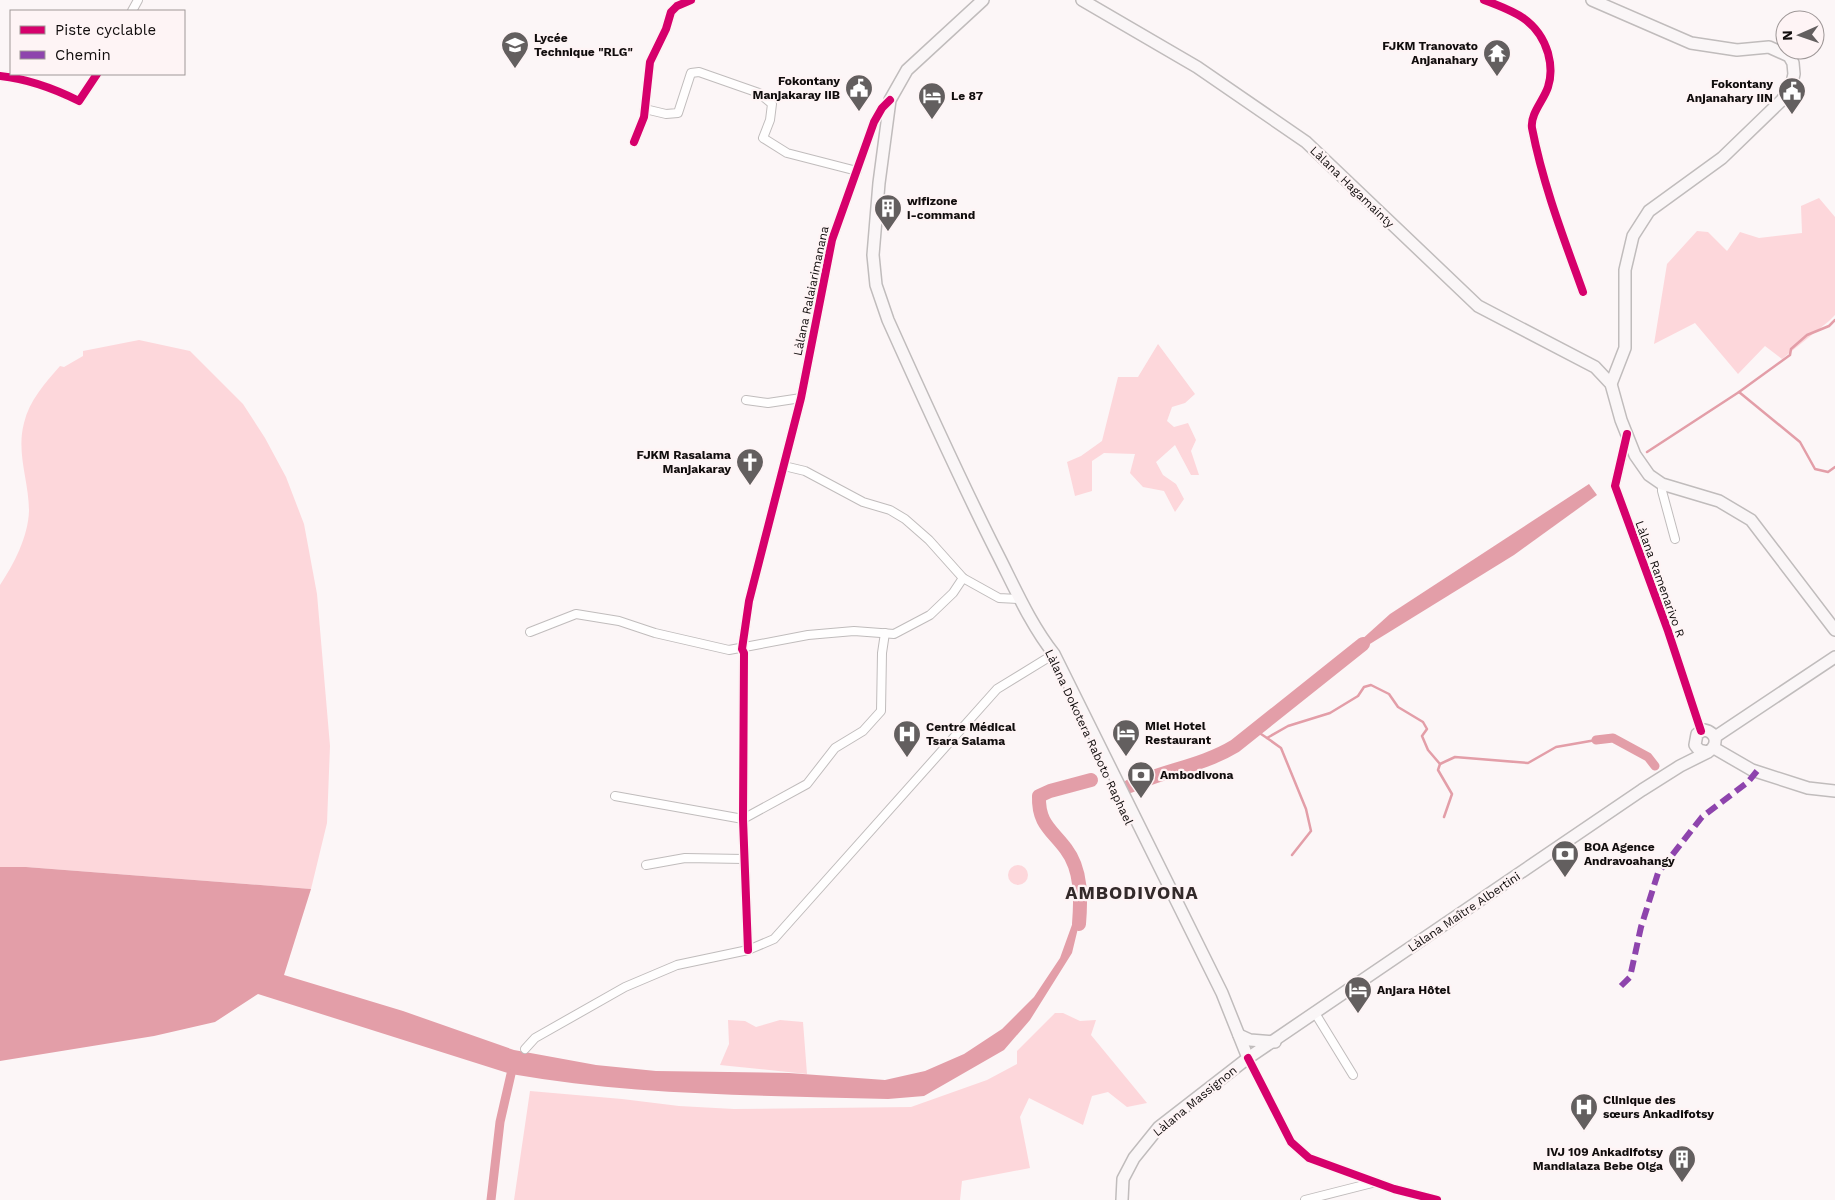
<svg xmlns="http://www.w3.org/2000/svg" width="1835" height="1200" font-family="'Work Sans',sans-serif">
	<rect width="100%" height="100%" fill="#fcf6f7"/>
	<g fill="#fdd7db">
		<polygon points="1819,198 1835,217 1835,315 1829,321 1782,359 1765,346 1738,374 1695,323 1654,344 1667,264 1697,231 1708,232 1727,251 1740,232 1759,238 1802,233 1801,206"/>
		<path d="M139,340L190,351L243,404L265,438L286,477L304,524L317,594L330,746L327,823L311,889L26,867H0V585C14,564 28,537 29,511C29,481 16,453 24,423C29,401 45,383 60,366L64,367L83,356V351Z"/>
		<polygon points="1158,344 1195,394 1185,403 1172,407 1167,421 1174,427 1188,423 1196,440 1191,451 1199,475 1191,475 1175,445 1156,462 1163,475 1176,484 1184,499 1175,512 1164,491 1143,487 1130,473 1135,454 1104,453 1092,461 1092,491 1075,496 1067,462 1081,456 1102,441 1118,377 1138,377"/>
		<circle cx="1018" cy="875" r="10"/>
		<polygon points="1055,1013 1063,1013 1080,1021 1096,1020 1091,1035 1147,1103 1127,1107 1108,1092 1092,1096 1083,1125 1029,1098 1020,1117 1030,1168 962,1181 960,1200 514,1200 530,1091 622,1099 679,1106 734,1109 911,1107 987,1080 1017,1064 1017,1051"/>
		<polygon points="728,1020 745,1021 756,1027 780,1020 803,1022 807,1074 720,1065 729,1044"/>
	</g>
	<g fill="#e39ea8">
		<polygon points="1589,484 1597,495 1514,555 1365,647 1360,641 1390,614"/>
		<path d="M0,867H26L311,889L284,975L403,1011L514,1050L596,1065L656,1071L789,1073L885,1080L925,1071L964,1054L1002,1029L1034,997L1060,958L1073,922L1079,924L1072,953L1030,1020L1004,1050L924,1096L888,1099C762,1095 635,1096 511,1074L258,994L215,1022L154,1036L0,1061Z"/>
	</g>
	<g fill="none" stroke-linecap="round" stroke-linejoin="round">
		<g stroke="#e39ea8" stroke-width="2.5">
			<polyline points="1739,392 1790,355 1791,349 1807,335 1829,326 1835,320"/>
			<polyline points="1647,452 1739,392 1800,442 1815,469 1828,472 1835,467"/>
			<polyline points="1255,730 1267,738 1288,726 1330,713 1358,696 1364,687 1371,685 1389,694 1398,707 1423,722 1427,729 1422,736 1428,750 1440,764 1438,770 1452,794 1444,817"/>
			<polyline points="1267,738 1281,748 1306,809 1311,831 1292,855"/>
			<polyline points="1440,764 1455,757 1528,763 1556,747 1596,740"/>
		</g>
		<g stroke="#e39ea8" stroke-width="9">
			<polyline points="1596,740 1613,738 1648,757 1655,766"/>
			<polyline points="491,1200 500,1122 511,1074"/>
		</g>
		<g stroke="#e39ea8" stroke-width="14">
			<path d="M1130,786C1165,770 1202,766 1235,746L1363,644"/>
			<path d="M1079,924C1081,899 1082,870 1066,849C1052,830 1038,824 1039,796L1050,791L1091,780"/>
		</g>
		<g stroke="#c0bcbc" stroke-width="10">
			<g id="minor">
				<path d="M1484,0C1514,11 1538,20 1548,53C1551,64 1552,75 1548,87C1544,100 1530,114 1532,128C1543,185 1564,239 1583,292"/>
				<polyline points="132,11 138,0"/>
				<path d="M0,76C29,79 53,88 79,101L97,74"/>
				<polyline points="645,109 666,114 678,113 691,73 699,72 759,93 772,104 770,120 763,138 787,153 857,171"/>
				<polyline points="634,142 644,117 650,62 666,29 671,12 677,6 691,0"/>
				<polyline points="746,400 768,403 801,398"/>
				<polyline points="1627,436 1615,486 1668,631 1701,731"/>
				<polyline points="784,466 805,471 863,502 890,510 905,519 929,540 963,578 999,598 1020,599"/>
				<polyline points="1662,484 1662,491 1675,539"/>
				<polyline points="530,632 576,614 619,621 655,633 729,650 808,635 854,631 894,634 930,615 953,593 963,578"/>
				<polyline points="615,796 743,819 807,784 835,748 863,731 881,711 882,653 885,633"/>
				<polyline points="646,865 685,858 744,859"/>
				<polyline points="748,950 743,819 744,653 742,649 749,601 801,398 832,240 874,122 882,108 889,101"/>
				<polyline points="1315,1013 1353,1075"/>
				<polyline points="525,1049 535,1038 625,987 677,965 748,950 774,939 997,689 1054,654"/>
				<polyline points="1248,1058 1291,1142 1309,1158 1394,1189 1437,1200"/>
				<polyline points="1305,1200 1376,1182"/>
			</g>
		</g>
		<g stroke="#c0bcbc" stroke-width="14">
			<g id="secondary">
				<path d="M983,0L907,70L890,100L879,183L873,255L876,285L888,320C923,398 958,476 996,551C1014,586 1030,624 1054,654L1222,993L1248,1058"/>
				<polyline points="1082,0 1197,67 1306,142 1478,306 1595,367 1611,384 1621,420 1635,455 1649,475 1662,484 1719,501 1751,520 1835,630"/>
				<polyline points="1592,0 1691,43 1737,50 1769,47 1789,56 1793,63 1794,74 1791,87 1782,100 1722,158 1649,211 1633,236 1625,270 1625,348 1611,384"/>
				<polyline points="1715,737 1835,657"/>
				<polyline points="1714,748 1752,770 1808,788 1835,791"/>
				<polyline points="1239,1035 1250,1040 1275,1042"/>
				<path d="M1122,1200L1123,1179L1134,1158L1159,1127L1248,1058L1642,790L1680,766L1708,752C1719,745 1717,732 1704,730L1697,734L1695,745L1699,750L1708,752"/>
			</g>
		</g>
		<use href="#minor" stroke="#fffefe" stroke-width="8"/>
		<use href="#secondary" stroke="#faf6f7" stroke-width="11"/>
		<polyline stroke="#8e44ad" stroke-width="6" stroke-dasharray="12 6" stroke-linecap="butt" points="1621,986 1630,977 1641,927 1658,873 1702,817 1748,782 1757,771"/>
		<g stroke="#fef4f5" stroke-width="11">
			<g id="cycleway">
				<path d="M1484,0C1514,11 1538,20 1548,53C1551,64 1552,75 1548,87C1544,100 1530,114 1532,128C1543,185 1564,239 1583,292"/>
				<path d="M0,76C29,79 53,88 79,101L97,74"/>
				<polyline points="634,142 644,117 650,62 666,29 671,12 677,6 691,0"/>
				<polyline points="1627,434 1615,486 1668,631 1701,731"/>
				<polyline points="748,950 743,819 744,653 742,649 749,601 801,398 832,240 874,122 882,108 890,100"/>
				<polyline points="1248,1058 1291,1142 1309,1158 1394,1189 1437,1200"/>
			</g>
		</g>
		<use href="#cycleway" stroke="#d6006c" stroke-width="8"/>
	</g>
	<defs>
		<g id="school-pin" transform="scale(1.4375)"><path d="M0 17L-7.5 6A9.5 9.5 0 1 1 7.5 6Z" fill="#635f5f" stroke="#fef4f5"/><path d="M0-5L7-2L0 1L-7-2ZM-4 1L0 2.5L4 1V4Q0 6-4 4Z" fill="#fff"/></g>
		<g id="temple-pin" transform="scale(1.4375)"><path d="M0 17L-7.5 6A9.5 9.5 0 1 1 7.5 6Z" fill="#635f5f" stroke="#fef4f5"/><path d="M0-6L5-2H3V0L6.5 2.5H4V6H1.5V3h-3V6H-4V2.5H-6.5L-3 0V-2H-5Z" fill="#fff"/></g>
		<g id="civic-pin" transform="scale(1.4375)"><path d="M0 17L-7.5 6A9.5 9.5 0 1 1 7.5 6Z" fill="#635f5f" stroke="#fef4f5"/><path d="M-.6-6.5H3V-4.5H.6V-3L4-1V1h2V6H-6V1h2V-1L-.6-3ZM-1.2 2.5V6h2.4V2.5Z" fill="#fff"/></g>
		<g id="hotel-pin" transform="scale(1.4375)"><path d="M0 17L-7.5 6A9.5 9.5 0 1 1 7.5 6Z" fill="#635f5f" stroke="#fef4f5"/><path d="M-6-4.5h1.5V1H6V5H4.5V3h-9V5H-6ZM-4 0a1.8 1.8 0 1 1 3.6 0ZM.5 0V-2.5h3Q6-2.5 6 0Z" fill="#fff"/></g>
		<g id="building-pin" transform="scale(1.4375)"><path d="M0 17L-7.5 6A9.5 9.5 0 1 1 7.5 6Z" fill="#635f5f" stroke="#fef4f5"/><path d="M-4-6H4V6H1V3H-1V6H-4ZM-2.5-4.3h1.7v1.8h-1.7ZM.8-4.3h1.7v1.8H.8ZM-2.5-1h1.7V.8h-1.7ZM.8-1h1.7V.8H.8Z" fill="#fff"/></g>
		<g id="church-pin" transform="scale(1.4375)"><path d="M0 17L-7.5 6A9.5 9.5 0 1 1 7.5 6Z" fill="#635f5f" stroke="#fef4f5"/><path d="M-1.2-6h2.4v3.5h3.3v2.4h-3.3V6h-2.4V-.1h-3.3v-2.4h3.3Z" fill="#fff"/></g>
		<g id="hospital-pin" transform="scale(1.4375)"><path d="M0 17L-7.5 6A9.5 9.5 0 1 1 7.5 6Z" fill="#635f5f" stroke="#fef4f5"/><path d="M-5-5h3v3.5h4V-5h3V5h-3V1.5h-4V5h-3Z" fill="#fff"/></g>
		<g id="bank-pin" transform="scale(1.4375)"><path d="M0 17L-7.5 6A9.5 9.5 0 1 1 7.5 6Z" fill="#635f5f" stroke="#fef4f5"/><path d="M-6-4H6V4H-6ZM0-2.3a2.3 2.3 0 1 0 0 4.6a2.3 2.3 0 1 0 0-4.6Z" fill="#fff"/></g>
	</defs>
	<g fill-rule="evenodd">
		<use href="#school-pin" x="515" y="45"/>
		<use href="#temple-pin" x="1497" y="53"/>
		<use href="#civic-pin" x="859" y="88"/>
		<use href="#civic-pin" x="1792" y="91"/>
		<use href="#hotel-pin" x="932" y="96"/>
		<use href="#building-pin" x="888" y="208"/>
		<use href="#church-pin" x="750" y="462"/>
		<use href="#hotel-pin" x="1126" y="733"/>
		<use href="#hospital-pin" x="907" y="734"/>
		<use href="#bank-pin" x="1141" y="775"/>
		<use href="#bank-pin" x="1565" y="854"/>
		<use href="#hotel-pin" x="1358" y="990"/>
		<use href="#hospital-pin" x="1584" y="1107"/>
		<use href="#building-pin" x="1682" y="1159"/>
	</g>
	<g text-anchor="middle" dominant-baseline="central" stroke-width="4.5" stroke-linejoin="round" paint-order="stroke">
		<g font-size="12" font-weight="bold" fill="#110d0d" stroke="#fef4f5" text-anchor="start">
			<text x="534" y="38">Lycée<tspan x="534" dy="14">Technique "RLG"</tspan></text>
			<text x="1478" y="46" text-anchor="end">FJKM Tranovato<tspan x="1478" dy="14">Anjanahary</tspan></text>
			<text x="840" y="81" text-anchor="end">Fokontany<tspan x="840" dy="14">Manjakaray IIB</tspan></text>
			<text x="1773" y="84" text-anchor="end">Fokontany<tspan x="1773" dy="14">Anjanahary IIN</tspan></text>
			<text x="951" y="96">Le 87</text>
			<text x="907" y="201">wifizone<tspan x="907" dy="14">i-command</tspan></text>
			<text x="731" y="455" text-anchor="end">FJKM Rasalama<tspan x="731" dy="14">Manjakaray</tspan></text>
			<text x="1145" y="726">Miel Hotel<tspan x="1145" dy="14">Restaurant</tspan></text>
			<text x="926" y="727">Centre Médical<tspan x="926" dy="14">Tsara Salama</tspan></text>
			<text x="1160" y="775">Ambodivona</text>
			<text x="1584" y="847">BOA Agence<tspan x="1584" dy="14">Andravoahangy</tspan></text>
			<text x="1377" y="990">Anjara Hôtel</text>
			<text x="1603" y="1100">Clinique des<tspan x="1603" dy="14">sœurs Ankadifotsy</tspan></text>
			<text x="1663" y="1152" text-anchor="end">IVJ 109 Ankadifotsy<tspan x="1663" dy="14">Mandialaza Bebe Olga</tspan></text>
		</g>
		<g font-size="12" fill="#110d0d" stroke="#fef4f5">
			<text transform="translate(1352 187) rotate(44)">Làlana Hagamainty</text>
			<text transform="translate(811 291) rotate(-78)">Làlana Ralaiarimanana</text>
			<text transform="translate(1660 579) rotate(70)">Làlana Ramenarivo R</text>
			<text transform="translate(1089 737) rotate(65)">Làlana Dokotera Raboto Raphael</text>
			<text transform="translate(1464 912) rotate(-34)">Làlana Maître Albertini</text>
			<text transform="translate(1195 1101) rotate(-39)">Làlana Massignon</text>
		</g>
		<g font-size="18" font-weight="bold" letter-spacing="1" fill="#332a2a" stroke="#fef4f5">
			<text x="1132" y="892">AMBODIVONA</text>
		</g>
	</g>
	<rect x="10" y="10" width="175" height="65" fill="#fef4f5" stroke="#9f9898"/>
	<rect x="20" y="26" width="25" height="8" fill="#d6006c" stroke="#9f9898"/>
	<text x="55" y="35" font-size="15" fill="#110d0d">Piste cyclable</text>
	<rect x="20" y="51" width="25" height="8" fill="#8e44ad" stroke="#9f9898"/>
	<text x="55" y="60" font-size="15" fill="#110d0d">Chemin</text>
	<g transform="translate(1800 35) rotate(268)"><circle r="24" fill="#fef4f5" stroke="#9f9898"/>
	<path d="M0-4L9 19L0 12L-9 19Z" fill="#635f5f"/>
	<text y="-8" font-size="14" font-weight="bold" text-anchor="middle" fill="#110d0d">N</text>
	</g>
</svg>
